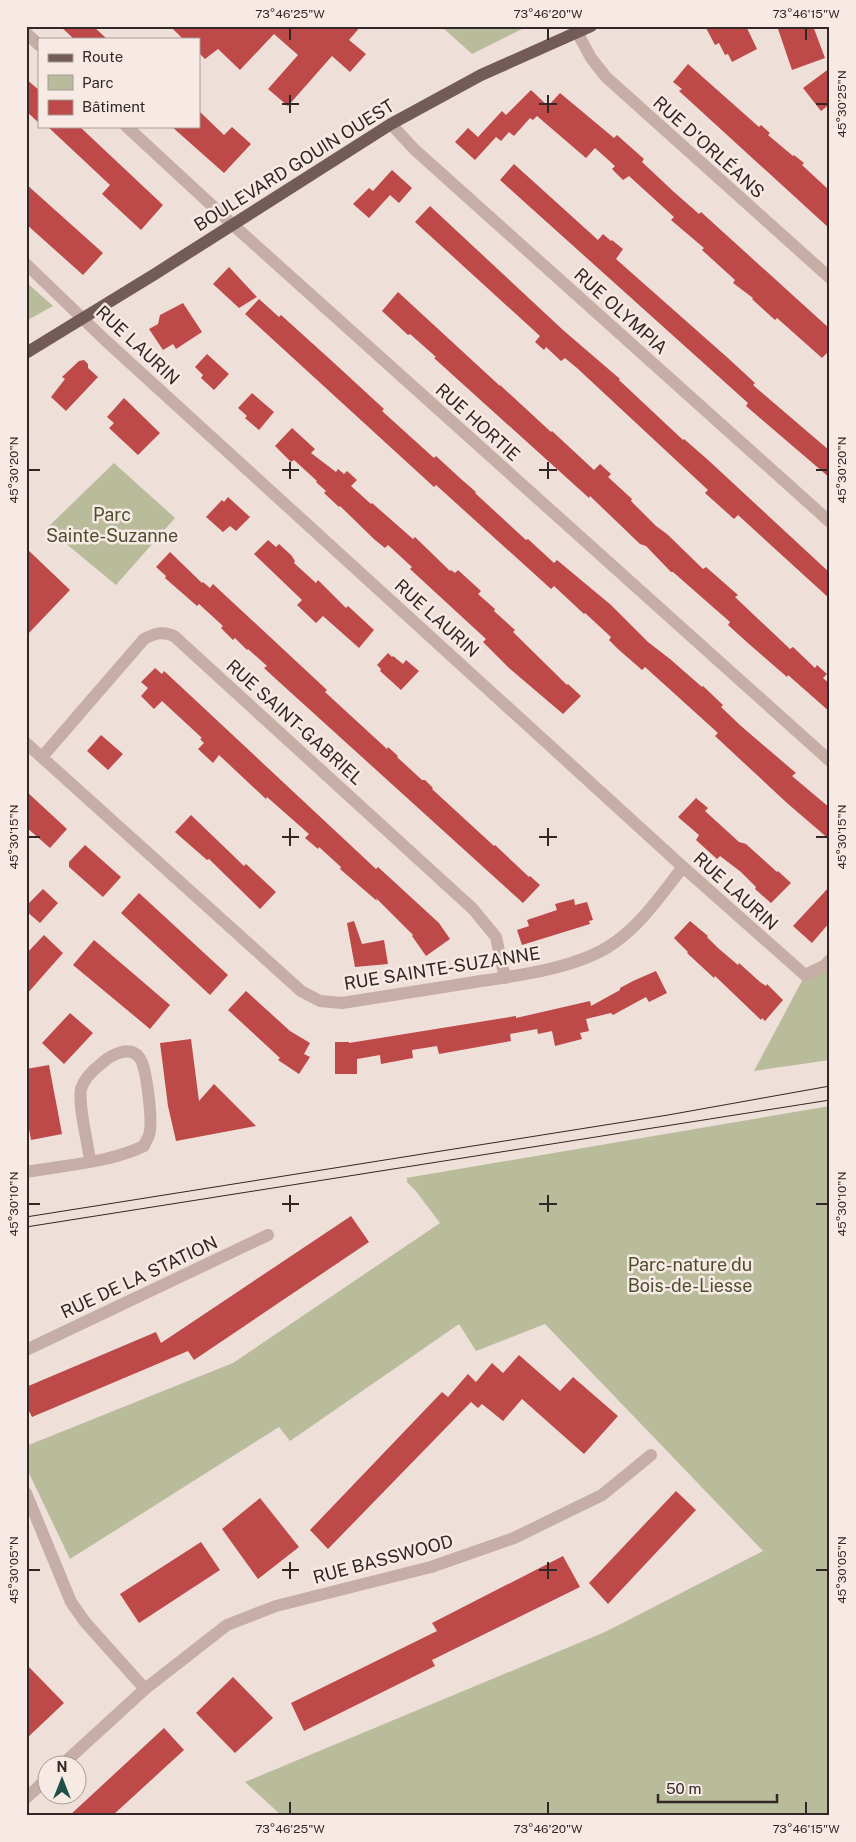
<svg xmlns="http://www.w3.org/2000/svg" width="856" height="1842" font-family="'Public Sans',sans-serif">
	<rect width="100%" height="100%" fill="#efdfd9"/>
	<g fill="#b9bc9a">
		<polygon points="441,26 528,26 472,54"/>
		<polygon points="26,282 53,306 26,321"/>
		<polygon points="114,463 175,518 116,585 47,528"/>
		<polygon points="830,960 830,1060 754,1071 805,975"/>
		<polygon points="830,1106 830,1816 282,1816 245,1782 605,1632 763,1551 545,1324 476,1351 459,1324 290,1441 279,1427 70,1559 26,1467 26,1446 233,1363 440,1223 415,1190 406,1181 408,1180 406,1178"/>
	</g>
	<g fill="#bd4949">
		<polygon points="60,26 93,26 107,39 74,39"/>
		<polygon points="170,26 361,26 349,40 366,54 350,72 332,56 288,106 268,89 298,55 274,34 240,70 218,49 205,59 199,53 199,39 183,39"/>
		<polygon points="705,26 746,26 757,49 732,62 728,54 725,55 719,43 715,45"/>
		<polygon points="777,26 813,26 825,58 792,70"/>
		<polygon points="688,64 759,127 761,125 770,133 768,135 793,156 794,155 804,163 802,165 830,191 830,229 679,91 682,89 673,82"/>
		<polygon points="830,68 830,104 821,111 803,88"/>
		<polygon points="26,79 39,90 39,123 26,111"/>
		<polygon points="531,90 548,106 560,93 614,138 617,135 644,159 642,162 674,192 699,214 701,212 830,329 830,350 822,358 777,318 775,320 752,299 753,298 733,283 735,280 702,250 704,248 671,220 674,217 629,176 623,180 612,169 615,166 595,148 586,158 537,116 533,120 530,118 514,136 509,132 501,141 496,137 475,160 455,142 468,128 478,137 502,111 506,115"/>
		<polygon points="199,111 224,135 232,127 251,144 224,173 171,126 199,126"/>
		<polygon points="47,126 79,126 163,205 141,230 102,194 110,185"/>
		<polygon points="514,164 598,240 603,234 611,241 612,240 623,249 616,259 729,359 755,383 753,385 830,451 830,478 746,406 748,403 500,180"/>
		<polygon points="392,170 412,188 399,203 390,195 369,218 353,204 369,188 373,191"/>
		<polygon points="26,184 103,253 83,275 26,224"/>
		<polygon points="430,206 563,330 620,379 619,380 683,440 684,439 707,459 830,573 830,599 738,515 734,519 705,493 708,490 577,368 565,358 561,361 546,347 544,350 535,342 540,336 415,222"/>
		<polygon points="229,267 257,297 239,308 213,284"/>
		<polygon points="398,292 500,386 500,385 551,432 552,431 594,470 600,464 611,474 608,477 632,499 631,501 656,526 667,534 703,569 706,567 738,595 735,597 790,649 793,647 815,668 817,665 827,674 823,678 830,684 830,712 788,675 787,677 749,644 728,625 730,622 673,572 671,572 646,546 640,544 590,496 589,498 434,358 436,357 410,334 408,335 382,311"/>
		<polygon points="259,299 279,317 281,315 333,362 384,409 382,411 434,458 436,456 461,479 476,492 475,493 526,540 528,539 554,563 557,560 611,605 648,642 670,659 702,687 703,686 723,705 721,707 741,726 796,773 792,776 830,808 830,840 787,803 715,736 718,733 645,667 642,670 618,649 609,640 611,637 585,613 584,614 554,586 551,589 436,485 434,487 245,314"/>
		<polygon points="183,303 202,332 176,349 173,344 163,350 149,329 158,324 160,315"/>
		<polygon points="207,354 229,374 214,390 201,378 203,375 195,367"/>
		<polygon points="84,360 88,364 88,368 98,377 66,411 51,397 65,379 62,377 79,361"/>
		<polygon points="252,393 274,412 259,430 245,418 247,416 238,408"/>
		<polygon points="124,398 160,433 138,455 109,428 114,423 107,417"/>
		<polygon points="292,428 315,449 311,453 336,472 338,469 344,474 347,471 357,480 351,486 371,504 372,503 413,539 415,537 450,571 451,570 455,573 458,570 481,591 478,594 495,609 494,611 515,630 513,632 567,685 568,684 581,696 563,714 509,668 483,642 486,639 410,569 412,567 388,545 385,548 375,540 340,506 339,507 324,493 326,491 316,482 317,481 294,460 291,462 275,446"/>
		<polygon points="228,497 250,517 236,531 230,526 223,532 206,517 222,500 224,502"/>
		<polygon points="268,540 276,547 279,544 291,555 295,561 294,563 316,583 318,580 346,608 348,606 374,630 359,648 323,616 316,623 297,605 302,600 254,554"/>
		<polygon points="26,548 70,590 26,636"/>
		<polygon points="170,552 202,583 203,582 210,588 213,584 327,690 325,692 387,749 388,747 398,756 397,757 422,780 425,780 433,788 432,789 494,846 495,845 529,877 530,876 540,885 523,903 277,680 264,668 267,666 248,649 247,650 235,638 233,640 221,628 223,626 199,604 197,606 165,578 166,576 156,567"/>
		<polygon points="388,653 392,657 393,656 403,664 406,660 419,671 401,690 380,671 381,669 377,665"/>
		<polygon points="155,668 162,674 164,671 177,683 376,869 378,867 390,878 439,923 450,939 426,956 412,936 413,935 376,898 377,901 340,869 341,867 319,847 318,849 305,838 309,834 267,797 266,799 219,755 213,763 198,749 204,743 200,739 202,738 162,701 154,709 141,696 148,688 141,682"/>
		<polygon points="101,735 123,754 108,770 87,751"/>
		<polygon points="26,791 67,829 50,848 26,827"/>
		<polygon points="696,798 708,808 705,811 739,842 746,844 777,872 778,871 791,883 771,903 755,889 756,887 741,872 720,856 717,859 696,840 699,835 678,817"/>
		<polygon points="191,815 244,866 246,864 276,892 260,909 209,859 207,860 175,832"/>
		<polygon points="85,845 121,877 103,897 69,867 69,862"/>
		<polygon points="830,886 830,922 812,943 793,926"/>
		<polygon points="43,889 58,903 40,923 26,911 26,906"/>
		<polygon points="139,893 228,975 210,995 121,913"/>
		<polygon points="574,899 575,905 587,902 593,920 589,921 590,924 522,945 517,930 529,926 527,920 557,910 555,904"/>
		<polygon points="354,921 362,944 384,940 388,964 355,967 347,923"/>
		<polygon points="690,921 708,936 707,937 718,948 738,965 739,963 760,982 766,986 767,984 783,1000 765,1021 762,1018 761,1020 715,976 714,978 687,953 688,952 674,938"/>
		<polygon points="44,935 63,953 26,995 26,954"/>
		<polygon points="94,940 170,1005 150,1029 73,965"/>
		<polygon points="656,971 667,993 649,1002 646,997 613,1015 611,1013 586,1019 589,1031 580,1033 582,1039 555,1046 552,1031 538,1034 537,1029 510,1034 511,1041 439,1054 437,1046 412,1050 413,1058 381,1064 380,1055 357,1059 357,1074 335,1074 335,1042 349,1042 349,1043 516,1016 516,1018 590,1001 591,1006 620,990 620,988 633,981"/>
		<polygon points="246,991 290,1031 310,1043 304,1054 310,1057 299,1074 278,1060 280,1058 228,1010"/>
		<polygon points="70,1013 93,1033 64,1064 42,1043"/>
		<polygon points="191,1039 199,1101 214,1084 256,1126 176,1141 168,1106 160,1043"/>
		<polygon points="49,1065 62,1134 31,1140 26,1112 26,1069"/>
		<polygon points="351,1216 369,1242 194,1360 188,1351 32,1417 26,1405 26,1387 156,1332 161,1343"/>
		<polygon points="519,1355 560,1391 573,1377 618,1416 584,1454 522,1399 503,1421 482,1404 478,1408 471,1402 328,1549 310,1530 442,1392 448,1397 468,1374 476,1382 492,1363 503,1373"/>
		<polygon points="676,1491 696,1510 608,1604 589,1583"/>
		<polygon points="260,1498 299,1547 258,1579 222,1529"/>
		<polygon points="201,1542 220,1570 139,1623 120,1594"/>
		<polygon points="563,1556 580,1587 432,1660 435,1666 304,1731 291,1703 437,1631 432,1623"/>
		<polygon points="26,1664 64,1703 26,1739"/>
		<polygon points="233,1677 273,1718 235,1753 196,1713"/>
		<polygon points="164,1728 184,1750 112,1816 69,1816"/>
	</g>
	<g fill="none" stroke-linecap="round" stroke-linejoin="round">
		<g stroke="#c6ada6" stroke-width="12">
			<polyline points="577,32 591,58 606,77 830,278"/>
			<polyline points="26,33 39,45"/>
			<polyline points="391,124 414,149 830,522"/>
			<polyline points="126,126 232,224 830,761"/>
			<polyline points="26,264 105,340 683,867 805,975 824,966 830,960"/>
			<path d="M26,743L301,991L320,1001L342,1003C384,996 427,990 469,983C513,976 570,970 608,947C639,928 661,895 683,867"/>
			<path d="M42,757L144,639C156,633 162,631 174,636L473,909L496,937L505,978"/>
			<path d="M26,1172C65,1165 108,1163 144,1146C145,1142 148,1139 149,1135C153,1124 147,1066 139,1057C129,1045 111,1055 102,1063C93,1070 84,1078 81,1089C78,1106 88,1143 90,1161"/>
			<polyline points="26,1350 268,1235"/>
			<polyline points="26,1493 71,1602 85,1622 145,1689"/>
			<polyline points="63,1764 145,1689 227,1625 276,1606 431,1567 514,1538 602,1495 651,1455"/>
			<polyline points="26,1798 48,1778"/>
		</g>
		<polyline stroke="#735b58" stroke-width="12" points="26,353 155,274 391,124 481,75 591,26"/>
		<g stroke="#322726" stroke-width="1">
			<polyline points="26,1217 668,1115 830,1086"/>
			<polyline points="26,1227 830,1100"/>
		</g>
	</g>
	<path fill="none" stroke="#322726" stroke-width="2" d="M290,28V40M548,28V40M806,28V40M290,95V113M548,95V113M282,104H299M539,104H557M816,104H828M290,462V479M548,462V479M28,470H40M282,470H299M539,470H557M816,470H828M290,828V846M548,828V846M28,837H40M282,837H299M539,837H557M816,837H828M290,1195V1212M548,1195V1212M28,1204H40M282,1204H299M539,1204H557M816,1204H828M290,1562V1579M548,1562V1579M28,1570H40M282,1570H299M539,1570H557M816,1570H828M290,1802V1814M548,1802V1814M806,1802V1814"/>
	<g text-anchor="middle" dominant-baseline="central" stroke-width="5" stroke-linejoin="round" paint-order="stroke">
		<g font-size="18" fill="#322726" stroke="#f7eae4">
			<text transform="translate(709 147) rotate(42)">RUE D'ORLÉANS</text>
			<text transform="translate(294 165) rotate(-32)">BOULEVARD GOUIN OUEST</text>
			<text transform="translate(621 311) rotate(42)">RUE OLYMPIA</text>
			<text transform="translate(138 345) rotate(43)">RUE LAURIN</text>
			<text transform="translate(478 422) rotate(42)">RUE HORTIE</text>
			<text transform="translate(437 618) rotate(42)">RUE LAURIN</text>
			<text transform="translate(295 722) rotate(42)">RUE SAINT-GABRIEL</text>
			<text transform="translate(736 891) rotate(42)">RUE LAURIN</text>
			<text transform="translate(442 968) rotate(-9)">RUE SAINTE-SUZANNE</text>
			<text transform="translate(139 1277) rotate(-25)">RUE DE LA STATION</text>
			<text transform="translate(383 1559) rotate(-15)">RUE BASSWOOD</text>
		</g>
		<g font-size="18" fill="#4a4e2c" stroke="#f7eae4">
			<text x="112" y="514">Parc<tspan x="112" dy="21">Sainte-Suzanne</tspan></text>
			<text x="690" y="1264">Parc-nature du<tspan x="690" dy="21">Bois-de-Liesse</tspan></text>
		</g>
	</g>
	<rect width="856" height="1842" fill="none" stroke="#f7eae4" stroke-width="55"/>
	<rect x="38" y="38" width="162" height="90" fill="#f7eae4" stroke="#a89c98"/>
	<rect x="48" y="54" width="25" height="8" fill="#735b58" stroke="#a89c98"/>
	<text x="82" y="62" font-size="15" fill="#322726">Route</text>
	<rect x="48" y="75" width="25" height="15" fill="#b9bc9a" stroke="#a89c98"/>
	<text x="82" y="88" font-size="15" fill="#322726">Parc</text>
	<rect x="48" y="100" width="25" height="15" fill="#bd4949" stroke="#a89c98"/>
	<text x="82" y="112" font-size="15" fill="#322726">Bâtiment</text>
	<g transform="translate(62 1780)"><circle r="24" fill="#f7eae4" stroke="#a89c98"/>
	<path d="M0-4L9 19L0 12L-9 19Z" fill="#1f5048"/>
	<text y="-8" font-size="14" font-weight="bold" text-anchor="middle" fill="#322726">N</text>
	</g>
	<path d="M658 1794v8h119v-8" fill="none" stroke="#322726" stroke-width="2.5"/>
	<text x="666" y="1794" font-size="15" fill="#322726" stroke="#f7eae4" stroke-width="4" paint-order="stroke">50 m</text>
	<rect x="28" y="28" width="800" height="1786" fill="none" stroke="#322726" stroke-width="2"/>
	<g font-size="12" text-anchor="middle" fill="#322726">
		<text x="290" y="18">73°46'25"W</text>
		<text x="548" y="18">73°46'20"W</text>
		<text x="806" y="18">73°46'15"W</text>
		<text transform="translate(842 104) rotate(-90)" y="4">45°30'25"N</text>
		<text transform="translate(14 470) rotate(-90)" y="4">45°30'20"N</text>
		<text transform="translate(842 470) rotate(-90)" y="4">45°30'20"N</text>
		<text transform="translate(14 837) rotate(-90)" y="4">45°30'15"N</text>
		<text transform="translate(842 837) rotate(-90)" y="4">45°30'15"N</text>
		<text transform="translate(14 1204) rotate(-90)" y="4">45°30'10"N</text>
		<text transform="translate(842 1204) rotate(-90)" y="4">45°30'10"N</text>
		<text transform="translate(14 1570) rotate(-90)" y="4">45°30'05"N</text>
		<text transform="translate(842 1570) rotate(-90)" y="4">45°30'05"N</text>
		<text x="290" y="1833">73°46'25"W</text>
		<text x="548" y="1833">73°46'20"W</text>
		<text x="806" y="1833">73°46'15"W</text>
	</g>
</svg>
